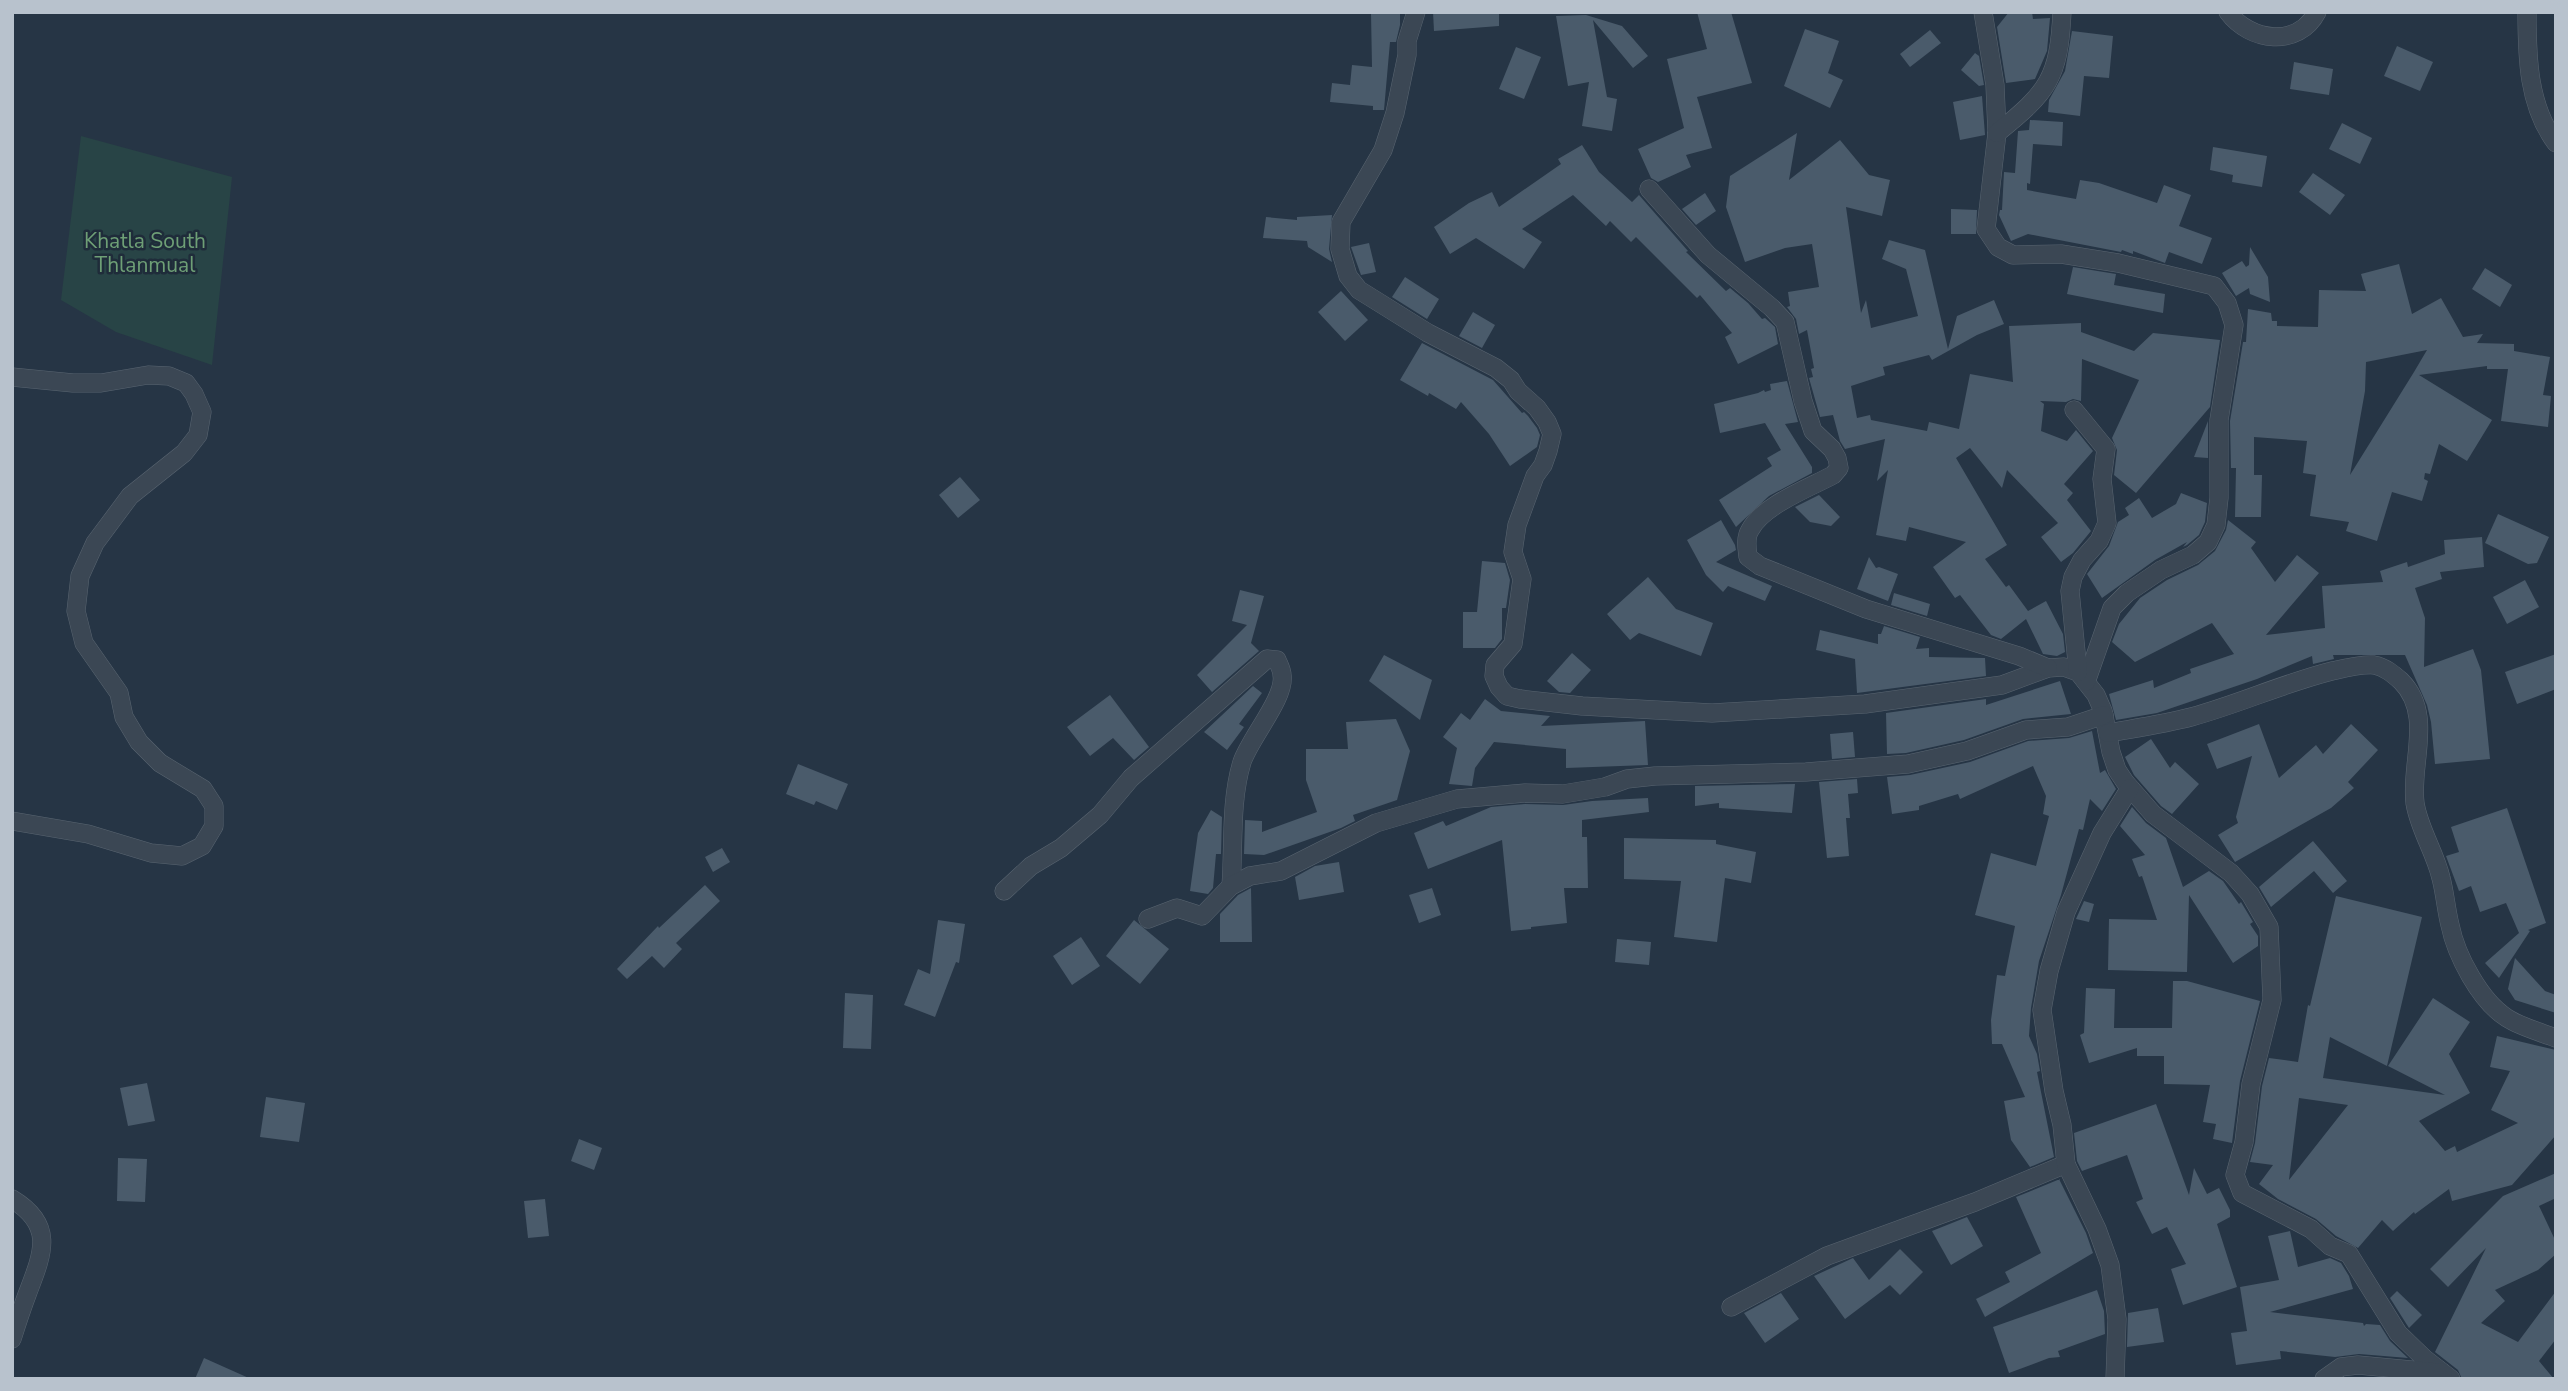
<svg xmlns="http://www.w3.org/2000/svg" width="2568" height="1391" font-family="'Nunito Sans',sans-serif">
	<rect width="100%" height="100%" fill="#263545"/>
	<polygon fill="#284446" points="81,136 232,177 212,365 116,332 61,300"/>
	<g fill="#4a5b6b" fill-rule="evenodd">
		<polygon points="1400,12 1400,25 1396,42 1390,42 1384,110 1373,110 1373,106 1330,102 1332,83 1350,85 1352,65 1372,67 1371,13"/>
		<polygon points="1433,12 1499,12 1499,26 1434,31"/>
		<polygon points="1697,12 1731,12 1752,83 1697,97 1712,148 1686,155 1691,167 1658,182 1651,178 1638,149 1684,128 1667,59 1707,49"/>
		<polygon points="2009,12 2032,12 2033,19 2050,18 2047,51 2035,79 2006,83 1997,27"/>
		<polygon points="1586,15 1622,26 1648,56 1633,68 1593,20 1607,97 1617,99 1612,131 1582,126 1589,82 1568,86 1556,16"/>
		<polygon points="1805,29 1839,41 1828,73 1843,80 1830,108 1784,86"/>
		<polygon points="1930,30 1941,43 1910,67 1900,54"/>
		<polygon points="2072,31 2113,36 2109,78 2084,76 2080,116 2048,112 2049,100 2065,71"/>
		<polygon points="2397,46 2433,62 2420,91 2384,76"/>
		<polygon points="1516,47 1541,57 1524,99 1499,89"/>
		<polygon points="1975,53 1979,56 1984,85 1979,86 1961,70"/>
		<polygon points="2294,62 2333,69 2329,95 2290,89"/>
		<polygon points="1982,96 1985,135 1960,140 1953,102"/>
		<polygon points="2030,120 2063,122 2062,146 2033,144 2030,184 2027,183 2027,190 2076,199 2080,180 2099,183 2157,203 2164,185 2191,195 2179,226 2212,238 2202,264 2169,252 2165,263 2133,251 2133,254 2122,250 2121,252 2028,234 2011,241 1999,215 2000,210 2002,210 2004,172 2015,173 2018,131 2029,130"/>
		<polygon points="2342,123 2372,138 2360,164 2329,149"/>
		<polygon points="1797,133 1789,180 1840,140 1869,175 1890,180 1882,216 1846,207 1861,313 1866,300 1871,328 1918,316 1906,269 1882,259 1889,240 1925,250 1948,349 1957,316 1994,300 2004,324 1977,335 1932,360 1929,355 1883,367 1885,375 1851,386 1857,418 1870,415 1871,420 1927,431 1929,422 1959,429 1970,374 2013,382 2009,326 2081,323 2081,332 2134,351 2153,333 2220,340 2210,407 2136,493 2114,475 2117,450 2112,438 2139,380 2082,359 2081,401 2073,399 2066,402 2040,401 2044,404 2041,431 2067,441 2076,430 2093,451 2064,484 2073,493 2067,500 2091,531 2073,553 2061,562 2041,537 2058,523 2007,470 2002,488 1970,448 1956,458 2007,545 1985,559 2006,587 2009,585 2028,611 2046,601 2063,634 2065,652 2057,656 2043,654 2026,619 2001,639 1991,635 1960,595 1955,598 1933,567 1966,542 1909,527 1906,541 1876,535 1888,470 1877,481 1885,439 1845,449 1840,441 1833,415 1820,417 1809,378 1813,377 1811,369 1814,368 1807,330 1799,334 1796,319 1787,307 1790,306 1788,292 1819,287 1812,244 1785,248 1745,262 1726,207 1730,176"/>
		<polygon points="1582,145 1599,172 1632,202 1639,195 1688,251 1686,252 1726,291 1730,288 1748,303 1762,319 1765,318 1775,327 1778,344 1738,364 1725,337 1732,333 1700,295 1697,298 1636,237 1631,242 1610,221 1606,226 1573,195 1522,229 1542,242 1524,269 1476,238 1450,254 1434,227 1469,203 1492,192 1499,207 1561,164 1558,159"/>
		<polygon points="2213,147 2267,156 2262,187 2232,182 2233,175 2210,170"/>
		<polygon points="2313,173 2345,195 2330,215 2299,192"/>
		<polygon points="1705,193 1716,211 1696,225 1682,209"/>
		<polygon points="1951,209 1977,210 1976,234 1951,234"/>
		<polygon points="1332,215 1329,249 1332,262 1308,247 1307,241 1263,238 1266,217 1297,220 1297,217"/>
		<polygon points="1369,243 1376,272 1361,275 1351,247"/>
		<polygon points="2250,247 2268,277 2270,302 2250,294 2249,288 2236,296 2222,273 2242,261 2246,267 2249,265"/>
		<path d="M2399,264L2412,314L2441,298L2463,337L2483,334L2477,343L2514,344V351L2550,357L2543,395L2551,396L2548,427L2501,421L2508,369H2487V366L2419,375L2492,420L2467,461L2439,444L2430,474L2425,473L2424,479L2428,481L2422,501L2392,492L2377,541L2346,531L2349,522L2310,516L2316,475L2303,473L2307,441L2254,437V475H2262L2261,517H2235L2236,468H2231L2230,421L2243,342H2246L2248,309L2271,313L2272,321H2277V326L2318,327L2319,290L2366,291L2361,274ZM2427,350L2414,372L2350,475L2365,391L2366,362Z"/>
		<polygon points="2073,267 2116,274 2114,285 2165,294 2163,313 2067,294"/>
		<polygon points="2485,268 2512,285 2500,307 2472,289"/>
		<polygon points="1405,277 1439,299 1427,319 1392,297"/>
		<polygon points="1341,291 1368,320 1345,341 1318,312"/>
		<polygon points="1473,312 1495,325 1482,348 1459,336"/>
		<polygon points="1422,343 1493,380 1522,413 1524,412 1528,416 1537,428 1540,435 1537,447 1510,466 1489,434 1461,402 1456,409 1429,393 1428,396 1400,380"/>
		<polygon points="1787,381 1798,422 1785,424 1812,467 1812,473 1769,496 1736,527 1719,500 1772,466 1767,458 1781,450 1765,423 1720,433 1714,404 1758,393 1764,390 1765,392 1771,390 1770,384"/>
		<polygon points="2208,421 2208,458 2194,457"/>
		<polygon points="960,477 980,500 958,518 939,495"/>
		<polygon points="2181,493 2207,503 2205,522 2199,535 2187,545 2183,547 2187,542 2155,560 2102,598 2087,574 2109,546 2118,522 2129,515 2125,508 2139,498 2152,518 2176,504"/>
		<polygon points="1819,495 1840,517 1831,526 1810,522 1795,507"/>
		<polygon points="2498,514 2549,537 2537,563 2528,564 2485,543"/>
		<polygon points="1721,520 1735,545 1736,550 1716,562 1772,586 1765,601 1728,586 1723,592 1706,575 1687,540"/>
		<polygon points="2228,520 2256,542 2251,548 2275,582 2297,555 2319,573 2266,635 2325,628 2322,586 2383,582 2380,571 2407,562 2408,567 2445,554 2444,540 2482,537 2484,567 2440,572 2442,579 2415,588 2425,618 2424,667 2473,649 2481,670 2490,759 2435,764 2431,722 2427,705 2405,655 2333,655 2334,659 2313,664 2312,656 2257,679 2157,713 2116,720 2109,694 2153,680 2154,688 2191,673 2190,669 2234,654 2212,623 2135,662 2112,642 2119,624 2140,598 2167,580 2198,565 2215,551 2226,530"/>
		<polygon points="1869,557 1876,568 1879,567 1898,574 1888,601 1857,589"/>
		<polygon points="1482,561 1505,563 1510,580 1506,608 1502,608 1502,639 1495,648 1463,648 1463,612 1477,612"/>
		<polygon points="1648,577 1676,609 1713,623 1701,656 1639,633 1630,640 1607,614"/>
		<polygon points="2525,580 2539,607 2507,624 2493,597"/>
		<polygon points="1240,590 1264,596 1251,643 1259,651 1212,692 1197,675 1247,625 1232,621"/>
		<polygon points="1894,593 1930,604 1927,616 1891,605"/>
		<polygon points="1884,626 1920,637 1916,649 1929,648 1929,657 1985,658 1986,676 1857,693 1855,659 1816,650 1820,630 1878,644 1878,634 1881,634"/>
		<polygon points="1572,653 1591,670 1570,693 1559,692 1547,681"/>
		<polygon points="2556,654 2556,689 2517,704 2505,672"/>
		<polygon points="1384,655 1432,680 1420,720 1369,681"/>
		<polygon points="2060,681 2071,714 2023,719 1964,740 1906,753 1887,754 1886,713 1986,699 1986,705"/>
		<polygon points="1253,686 1262,693 1239,724 1244,727 1227,750 1204,732"/>
		<polygon points="1110,695 1149,747 1134,760 1113,738 1090,756 1067,727"/>
		<polygon points="1485,699 1501,711 1550,716 1541,726 1645,721 1648,765 1566,768 1566,749 1494,742 1475,768 1472,786 1449,784 1457,748 1443,737 1461,713 1470,720"/>
		<polygon points="1396,719 1410,751 1397,800 1353,815 1355,821 1341,828 1264,855 1244,854 1245,820 1262,821 1262,832 1317,812 1306,780 1306,749 1348,749 1346,722"/>
		<polygon points="2259,724 2279,778 2316,745 2323,754 2351,724 2378,750 2348,782 2354,788 2331,808 2235,862 2218,835 2238,823 2236,817 2252,756 2217,769 2207,744"/>
		<polygon points="2092,731 2100,773 2105,770 2116,789 2102,811 2090,799 2083,830 2079,829 2061,895 2039,961 2031,1008 2029,1036 2037,1054 2040,1071 2037,1072 2054,1157 2030,1167 2011,1140 2004,1101 2025,1097 2002,1044 1992,1044 1991,1020 1997,975 2005,976 2015,926 1975,915 1991,853 2036,866 2049,816 2043,814 2046,796 2033,766 1960,799 1958,794 1919,806 1919,810 1892,814 1887,777 1910,775 1970,762 2028,741 2069,738"/>
		<polygon points="1853,732 1855,757 1832,759 1830,734"/>
		<polygon points="2151,739 2170,768 2175,762 2199,784 2172,814 2161,806 2134,775 2125,757"/>
		<polygon points="798,764 848,784 837,810 816,801 814,805 786,794"/>
		<polygon points="1857,779 1858,793 1848,794 1850,818 1846,818 1849,856 1827,858 1819,782"/>
		<polygon points="1795,784 1792,813 1719,808 1719,803 1695,806 1695,786"/>
		<polygon points="1648,798 1649,812 1582,820 1582,837 1587,837 1588,888 1564,888 1567,923 1531,927 1531,929 1511,931 1502,840 1428,869 1414,833 1443,821 1446,826 1491,807 1525,804 1563,805 1592,801"/>
		<polygon points="2132,807 2146,823 2166,838 2183,887 2209,871 2223,881 2239,904 2241,902 2253,922 2250,924 2258,936 2258,946 2233,963 2189,895 2187,972 2108,970 2109,919 2157,920 2142,876 2139,877 2132,859 2145,855 2120,826"/>
		<polygon points="2507,808 2546,923 2528,930 2530,931 2499,978 2485,963 2519,933 2506,903 2480,912 2471,886 2459,891 2446,856 2459,852 2451,827"/>
		<polygon points="1211,810 1222,817 1221,854 1216,854 1213,888 1208,894 1190,891 1198,833"/>
		<polygon points="1624,838 1716,840 1716,844 1756,852 1751,883 1725,878 1717,942 1674,937 1681,881 1624,879"/>
		<polygon points="2313,841 2347,881 2333,893 2314,871 2271,907 2259,887"/>
		<polygon points="722,848 730,862 713,872 705,857"/>
		<polygon points="1339,862 1344,892 1299,900 1295,877 1315,866"/>
		<polygon points="705,885 720,901 676,943 682,949 664,968 652,956 627,979 617,969 658,926 659,928"/>
		<polygon points="1251,888 1252,942 1220,942 1220,914 1238,895"/>
		<polygon points="1432,888 1441,915 1419,923 1409,895"/>
		<path d="M2336,896L2422,917L2387,1066L2330,1037L2323,1078L2445,1095L2388,1066L2433,998L2470,1022L2449,1054L2470,1093L2419,1121L2445,1151L2455,1146L2457,1152L2518,1123L2491,1110L2510,1071L2490,1067L2497,1036L2556,1050V1135L2512,1185L2452,1201L2449,1189L2415,1214L2414,1212L2393,1231L2382,1220L2358,1248L2336,1236L2316,1219L2278,1199L2259,1184L2273,1165L2250,1162L2255,1143L2262,1086L2269,1058L2298,1062L2308,1005L2310,1006ZM2299,1098L2348,1105L2289,1180L2294,1138Z"/>
		<polygon points="2084,901 2094,904 2089,922 2076,919"/>
		<polygon points="938,920 965,924 959,963 956,962 935,1017 904,1005 918,969 930,974"/>
		<polygon points="1134,920 1169,949 1140,984 1106,956"/>
		<polygon points="1081,937 1100,966 1072,985 1053,956"/>
		<polygon points="1617,939 1651,942 1649,965 1615,962"/>
		<polygon points="2515,958 2545,991 2556,995 2556,1013 2515,1000 2508,989"/>
		<polygon points="2173,981 2187,981 2260,1001 2240,1081 2232,1143 2213,1139 2216,1124 2203,1122 2210,1085 2164,1084 2164,1056 2137,1056 2137,1048 2089,1063 2080,1035 2084,1033 2086,988 2115,989 2114,1028 2172,1028"/>
		<polygon points="845,993 873,995 871,1049 843,1048"/>
		<polygon points="147,1083 155,1121 128,1126 120,1088"/>
		<polygon points="266,1097 305,1103 299,1142 260,1137"/>
		<polygon points="2156,1104 2189,1195 2194,1168 2207,1194 2219,1188 2230,1210 2230,1217 2217,1224 2237,1287 2183,1305 2171,1269 2186,1264 2167,1227 2152,1234 2136,1202 2143,1199 2127,1155 2082,1171 2077,1161 2074,1133"/>
		<polygon points="579,1139 602,1148 594,1170 571,1161"/>
		<polygon points="118,1158 147,1159 145,1202 117,1201"/>
		<polygon points="2556,1173 2556,1198 2539,1206 2556,1242 2556,1254 2538,1270 2495,1290 2505,1301 2481,1323 2518,1342 2556,1291 2556,1339 2539,1361 2554,1379 2462,1379 2458,1370 2435,1352 2486,1248 2448,1287 2430,1269 2503,1196"/>
		<polygon points="2059,1179 2086,1233 2093,1253 1985,1317 1976,1299 2010,1282 2005,1272 2041,1253 2016,1197 2060,1179"/>
		<polygon points="545,1199 549,1236 528,1238 524,1201"/>
		<polygon points="1967,1217 1983,1246 1951,1265 1932,1231"/>
		<polygon points="2290,1231 2298,1267 2330,1258 2341,1263 2349,1276 2353,1289 2270,1312 2363,1323 2364,1326 2366,1324 2380,1325 2390,1341 2408,1358 2359,1354 2335,1357 2280,1351 2281,1359 2236,1365 2231,1333 2247,1331 2240,1287 2279,1280 2268,1236"/>
		<polygon points="1900,1249 1923,1272 1900,1295 1890,1285 1845,1319 1814,1276 1853,1258 1869,1280"/>
		<polygon points="2097,1290 2104,1311 2105,1334 2058,1351 2060,1357 2049,1358 2009,1373 1993,1327"/>
		<polygon points="2397,1291 2422,1315 2409,1328 2390,1298"/>
		<polygon points="1781,1293 1799,1319 1765,1343 1744,1313"/>
		<polygon points="2158,1308 2164,1342 2127,1347 2128,1313"/>
		<polygon points="204,1358 251,1379 195,1379"/>
	</g>
	<g fill="none" stroke-linecap="round" stroke-linejoin="round">
		<g stroke="#596571" stroke-width="19">
			<g id="street">
				<polyline points="1416,12 1407,41 1407,55 1395,113 1383,150 1341,222 1340,249 1348,276 1359,290 1428,333 1496,368 1511,380 1518,391 1537,408 1547,422 1552,434 1548,451 1543,465 1535,476 1517,525 1513,552 1522,579 1513,644 1495,665 1494,676 1499,687 1507,696 1520,699 1582,706 1712,713 1865,704 2002,685 2048,668 2064,667 2078,672 2096,695 2103,711 2111,752 2117,770 2125,782 2153,814 2231,873 2250,894 2269,927 2272,1000 2251,1084 2244,1142 2235,1175 2242,1193 2311,1229 2330,1246 2349,1254 2398,1333 2425,1359 2451,1379"/>
				<polyline points="1983,12 1995,85 1997,133 1986,229 1998,247 2013,255 2061,254 2118,263 2214,286 2227,303 2234,325 2219,420 2219,498 2216,525 2208,542 2193,555 2161,570 2127,593 2112,608 2086,682"/>
				<path d="M2228,12C2250,42 2298,48 2317,12"/>
				<path d="M2527,12C2527,57 2528,106 2556,143"/>
				<path d="M1997,133C2048,92 2059,78 2062,12"/>
				<path d="M1649,189L1708,255L1772,308L1785,322L1803,401L1813,431L1832,449L1837,458L1839,468L1833,475C1809,488 1763,505 1750,530C1745,538 1747,548 1748,557L1760,566L1866,609L2019,656L2048,668"/>
				<polyline points="12,377 73,383 101,383 148,375 169,376 186,383 194,394 202,412 198,435 184,453 130,496 95,543 80,576 76,611 84,643 119,693 124,717 139,742 160,763 203,789 214,806 214,826 202,846 182,856 151,853 88,834 12,821"/>
				<polyline points="2074,410 2106,449 2102,479 2107,523 2099,541 2082,560 2073,577 2070,591 2078,672"/>
				<path d="M2108,733C2136,728 2164,724 2191,717C2239,704 2284,683 2332,671C2345,668 2361,664 2374,665C2385,667 2393,674 2401,681C2434,714 2410,763 2415,803C2419,829 2435,852 2441,878C2445,893 2446,909 2450,925C2456,955 2480,1001 2507,1018C2521,1027 2540,1032 2556,1038"/>
				<path d="M1004,891L1031,866L1061,848L1100,815L1131,778L1267,659L1277,660C1279,665 1282,670 1282,675C1286,697 1250,738 1242,762C1230,801 1234,846 1231,886"/>
				<polyline points="1148,919 1177,908 1202,916 1231,886 1250,876 1281,871 1376,823 1457,799 1525,793 1563,794 1605,787 1627,779 1655,776 1806,772 1908,764 1967,751 2026,730 2068,727 2104,715"/>
				<path d="M12,1199C55,1225 43,1253 28,1292C22,1308 17,1323 12,1339"/>
				<polyline points="1731,1307 1827,1256 1975,1202 2066,1164"/>
				<polyline points="2115,1379 2117,1319 2110,1265 2097,1229 2066,1164 2062,1125 2054,1091 2042,1010 2049,971 2066,912 2102,833 2130,788"/>
				<polyline points="2324,1379 2341,1367 2358,1365 2443,1373"/>
			</g>
		</g>
		<use href="#street" stroke="#3b4754" stroke-width="18"/>
	</g>
	<g text-anchor="middle" dominant-baseline="central" stroke-width="5" stroke-linejoin="round" paint-order="stroke">
		<g font-size="21" fill="#6e9f76" stroke="#1f2c3a">
			<text x="145" y="241">Khatla South<tspan x="145" dy="24">Thlanmual</tspan></text>
		</g>
	</g>
	<rect width="2568" height="1391" fill="none" stroke="#b8c2cd" stroke-width="28"/>
</svg>
